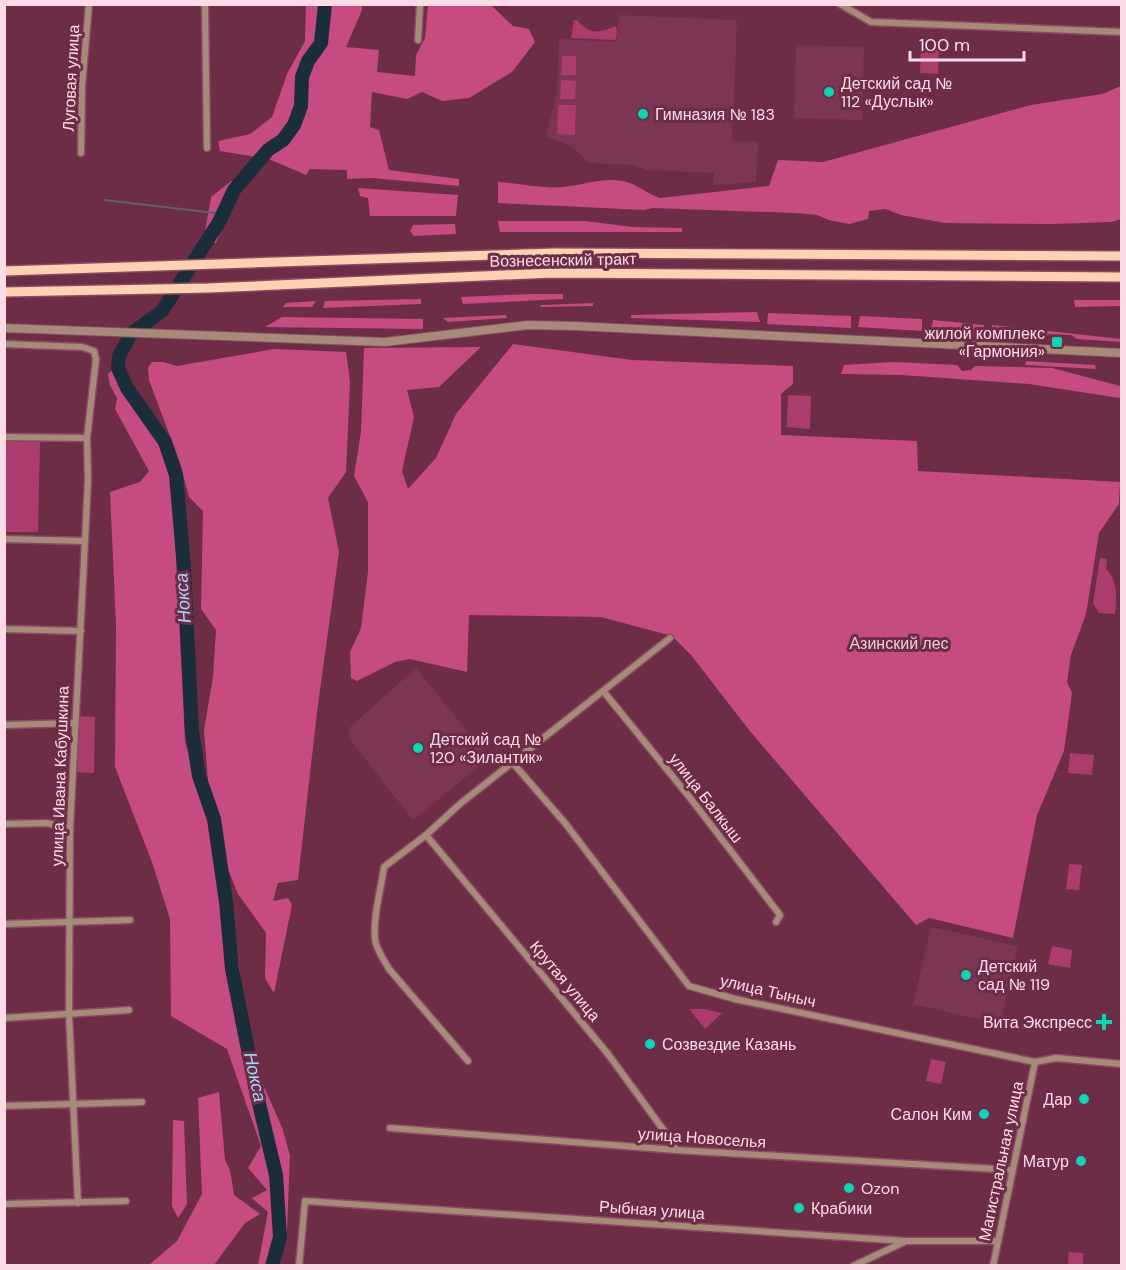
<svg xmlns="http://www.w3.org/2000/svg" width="1126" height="1270" font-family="'DM Sans',sans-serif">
	<rect width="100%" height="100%" fill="#6d2d47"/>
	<g fill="#7c3552">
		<polygon points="619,15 737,20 732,141 758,142 756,182 713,185 714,173 647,170 634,165 589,163 571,146 546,137 557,90 559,39 617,42"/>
		<polygon points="796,45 864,47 862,120 794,118"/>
		<polygon points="416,668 489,758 413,820 349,738 349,728"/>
		<polygon points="931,927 1018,946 1000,1024 913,1004"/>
	</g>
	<g fill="#ab3c6d">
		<path d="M574,20H577C588,34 600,34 615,26L617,30L616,40L571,38Z"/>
		<polygon points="921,49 939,49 938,74 920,73"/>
		<polygon points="562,56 576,56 576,75 561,75"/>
		<polygon points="561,80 576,81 575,99 560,99"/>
		<polygon points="558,105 576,105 575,135 557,134"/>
		<polygon points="788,395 811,396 810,429 787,427"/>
		<polygon points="5,441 40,442 38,532 5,532"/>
		<path d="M1100,558L1107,559L1106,569C1118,581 1117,598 1115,614L1099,613L1093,603Z"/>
		<polygon points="78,716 95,717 94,773 77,772"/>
		<polygon points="1070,753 1094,755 1092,775 1068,773"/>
		<polygon points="1069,864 1082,865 1079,890 1066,889"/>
		<polygon points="1052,946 1072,950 1070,968 1048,964"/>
		<polygon points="689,1009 704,1009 722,1013 705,1029"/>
		<polygon points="931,1059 946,1062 941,1084 926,1081"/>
		<polygon points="1069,1252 1083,1253 1083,1265 1068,1265"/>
	</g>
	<g fill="#c64b80">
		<polygon points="480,4 492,6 513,26 529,29 535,42 512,72 469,98 442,101 422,92 407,99 372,92 370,127 379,130 389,170 459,179 459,186 372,178 347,179 347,170 310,169 306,175 269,159 220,151 218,141 250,134 272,117 287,74 305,41 306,5 362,5 362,10 346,47 379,50 377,72 415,76 416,55 425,38 428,5"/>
		<path d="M1121,86V219L1112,222L1051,224L945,223L901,215L886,209L869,211L868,219L849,224L829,220L817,215L796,213L653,208L644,210L498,203V182C518,183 542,189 563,187C583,185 602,177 623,181C637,184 646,193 660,198L769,186L778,160L823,162L1031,105L1102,94Z"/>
		<polygon points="231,181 239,186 216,243 204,238 211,197"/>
		<polygon points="358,188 458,195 456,216 370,216 368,198 360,196"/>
		<polygon points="498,221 585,221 633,227 682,228 682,232 500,232"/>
		<polygon points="455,224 456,234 414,236 410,231 413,225"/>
		<polygon points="530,294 563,294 563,299 463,304 461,297"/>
		<polygon points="421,299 421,304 323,308 325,301"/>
		<polygon points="1074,300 1121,300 1121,306 1075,307"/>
		<polygon points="316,301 312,307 283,307 286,303"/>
		<polygon points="593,303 593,306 540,307 541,305"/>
		<polygon points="757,312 760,322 631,318 631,315"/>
		<polygon points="768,313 851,316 851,328 767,324"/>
		<polygon points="506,315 507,318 448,322 443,318"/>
		<polygon points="860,316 922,319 922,331 858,327"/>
		<polygon points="282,317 423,319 423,329 265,327"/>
		<polygon points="933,320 984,325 983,336 931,331"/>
		<polygon points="992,325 1121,339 1121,342 1077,339 1071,335 1049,334 1044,338 991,336"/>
		<polygon points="513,344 632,360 793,366 793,384 781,394 781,435 917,441 918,471 1120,482 1119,504 1099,533 1086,614 1071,655 1067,682 1072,693 1064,751 1037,815 1013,938 929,918 916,925 749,730 691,655 672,636 601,617 469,615 467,672 410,659 395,662 357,681 351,678 350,652 361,628 368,572 368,502 354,476 361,432 364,348 481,347 439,387 407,390 414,417 402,471 408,489 436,458 456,414"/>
		<polygon points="274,349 346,352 350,382 346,472 328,498 339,552 317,712 298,880 278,883 273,901 288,898 292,905 274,993 265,978 266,933 238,894 216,839 210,807 204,730 213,677 216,630 201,609 203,511 189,497 180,463 149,380 148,368 152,362 163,362 177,366"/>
		<polygon points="1026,361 1095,365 1096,369 1025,365"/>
		<polygon points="894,362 957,365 962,371 971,370 975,366 1052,368 1120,386 1121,396 1119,398 1029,384 901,375 841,374 844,365"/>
		<polygon points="115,368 121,386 142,413 162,444 172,475 185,741 232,906 241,983 249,1032 263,1084 283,1130 290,1156 287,1229 275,1265 258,1265 268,1212 252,1198 267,1190 248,1168 261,1146 227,1049 171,1016 170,919 152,862 115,767 116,625 110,492 140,482 149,471 115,409 117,398 110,385 108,374"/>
		<polygon points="219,1092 225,1160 230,1170 234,1195 260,1214 245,1223 214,1265 149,1265 177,1241 202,1194 198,1098"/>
		<polygon points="173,1120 184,1121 187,1204 178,1218 172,1206"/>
	</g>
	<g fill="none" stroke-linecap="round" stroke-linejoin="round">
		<polyline stroke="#5e616d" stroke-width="2" points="105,200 223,214"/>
		<polyline stroke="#1a2d39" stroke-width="14" points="272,1266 280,1237 276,1175 257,1095 232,969 226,902 214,819 199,776 192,731 184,568 176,475 165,442 127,388 118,368 119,356 131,334 162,311 219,222 234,190 268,150 283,140 294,125 301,106 302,77 308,61 321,43 325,4"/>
		<g stroke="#874c63" stroke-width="9">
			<g id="minor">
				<polyline points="205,4 207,148"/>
				<polyline points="840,4 871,22 1122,32"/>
				<polyline points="418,40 420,4"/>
				<polyline points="81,153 82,86 89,4"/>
				<polyline points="4,344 82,347 94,351 96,359 87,438 88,480 85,541 70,828 69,1015 78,1203"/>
				<polyline points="4,437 87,438"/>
				<polyline points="4,539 85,541"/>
				<polyline points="4,629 81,631"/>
				<polyline points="604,692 691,799 780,915 776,922"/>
				<polyline points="4,725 75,723"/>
				<polyline points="512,762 565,823 689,986 735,999 1035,1062 1056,1058 1122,1064"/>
				<polyline points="4,824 46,823 70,828"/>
				<polyline points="426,835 608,1054 665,1132 676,1150"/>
				<polyline points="4,924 130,920"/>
				<polyline points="4,1018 129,1010"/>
				<path d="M468,1061L389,969C384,960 376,949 375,939C373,915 381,890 384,867L426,835L461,803L670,638"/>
				<polyline points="4,1106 142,1102"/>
				<polyline points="390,1128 676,1150 1012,1170"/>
				<polyline points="4,1204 126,1201"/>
				<polyline points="299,1266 305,1201 906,1241 997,1241"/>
				<polyline points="853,1266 904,1242"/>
				<polyline points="993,1266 1035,1062"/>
			</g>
		</g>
		<g stroke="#874c63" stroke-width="10">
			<polyline id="tertiary" points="4,328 385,342 528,325 575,326 1122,353"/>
		</g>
		<g stroke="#874c63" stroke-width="12">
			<g id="primary">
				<polyline points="4,271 555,253 1122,256"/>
				<polyline points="4,292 208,288 552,273 1122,277"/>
			</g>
		</g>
		<use href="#minor" stroke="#a68b78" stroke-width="6"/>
		<use href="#tertiary" stroke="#a68b78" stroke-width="8"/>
		<use href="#primary" stroke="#fdd1b2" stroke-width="9"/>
	</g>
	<g fill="#0bd5b5" stroke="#6d2d47" stroke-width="2">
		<circle cx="829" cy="92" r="6"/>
		<circle cx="643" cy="114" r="6"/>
		<rect x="1051" y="336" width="12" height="12" rx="3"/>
		<circle cx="418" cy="748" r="6"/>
		<circle cx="966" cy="975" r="6"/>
		<path d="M1101 1013h6v6h6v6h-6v6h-6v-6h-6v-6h6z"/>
		<circle cx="650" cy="1044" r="6"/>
		<circle cx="1084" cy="1099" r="6"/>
		<circle cx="984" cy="1114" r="6"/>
		<circle cx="1081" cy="1161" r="6"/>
		<circle cx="849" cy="1188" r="6"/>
		<circle cx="799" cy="1208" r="6"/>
	</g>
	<g text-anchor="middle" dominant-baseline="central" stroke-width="6" stroke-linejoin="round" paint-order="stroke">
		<g font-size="16" fill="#fbdbe5" stroke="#6d2d47">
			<text transform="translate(71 78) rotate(-87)">Луговая улица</text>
			<text transform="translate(563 260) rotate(-1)">Вознесенский тракт</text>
			<text transform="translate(60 776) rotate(-88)">улица Ивана Кабушкина</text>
			<text transform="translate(706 798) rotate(52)">улица Балкыш</text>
			<text transform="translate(565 981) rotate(50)">Крутая улица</text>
			<text transform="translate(768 991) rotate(13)">улица Тыныч</text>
			<text transform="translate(702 1138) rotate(4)">улица Новоселья</text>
			<text transform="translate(1001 1161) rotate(-78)">Магистральная улица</text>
			<text transform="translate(652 1210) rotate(4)">Рыбная улица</text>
		</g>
		<g font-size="16" fill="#fbdbe5" stroke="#6d2d47" text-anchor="start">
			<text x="841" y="83">Детский сад №<tspan x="841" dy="18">112 «Дуслык»</tspan></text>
			<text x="655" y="114">Гимназия № 183</text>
			<text x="1045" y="333" text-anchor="end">жилой комплекс<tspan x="1045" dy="18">«Гармония»</tspan></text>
			<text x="430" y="739">Детский сад №<tspan x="430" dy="18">120 «Зилантик»</tspan></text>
			<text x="978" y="966">Детский<tspan x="978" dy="18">сад № 119</tspan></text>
			<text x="1092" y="1022" text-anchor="end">Вита Экспресс</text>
			<text x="662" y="1044">Созвездие Казань</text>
			<text x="1072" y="1099" text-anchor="end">Дар</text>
			<text x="972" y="1114" text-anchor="end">Салон Ким</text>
			<text x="1069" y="1161" text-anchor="end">Матур</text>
			<text x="861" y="1188">Ozon</text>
			<text x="811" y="1208">Крабики</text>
		</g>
		<g font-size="16" fill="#edcdd7" stroke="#6d2d47">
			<text x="899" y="643">Азинский лес</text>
		</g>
		<g font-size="18" font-style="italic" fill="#9ed7fc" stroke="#6d2d47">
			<text transform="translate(183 598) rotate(-94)">Нокса</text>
			<text transform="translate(255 1077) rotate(78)">Нокса</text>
		</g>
	</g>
	<rect width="1126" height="1270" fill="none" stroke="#fbdbe5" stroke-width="12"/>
	<path d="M910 51v9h114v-9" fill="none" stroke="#fbdbe5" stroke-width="3"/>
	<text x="919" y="51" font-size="18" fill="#fbdbe5" stroke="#6d2d47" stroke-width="4.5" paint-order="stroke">100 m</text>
</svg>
